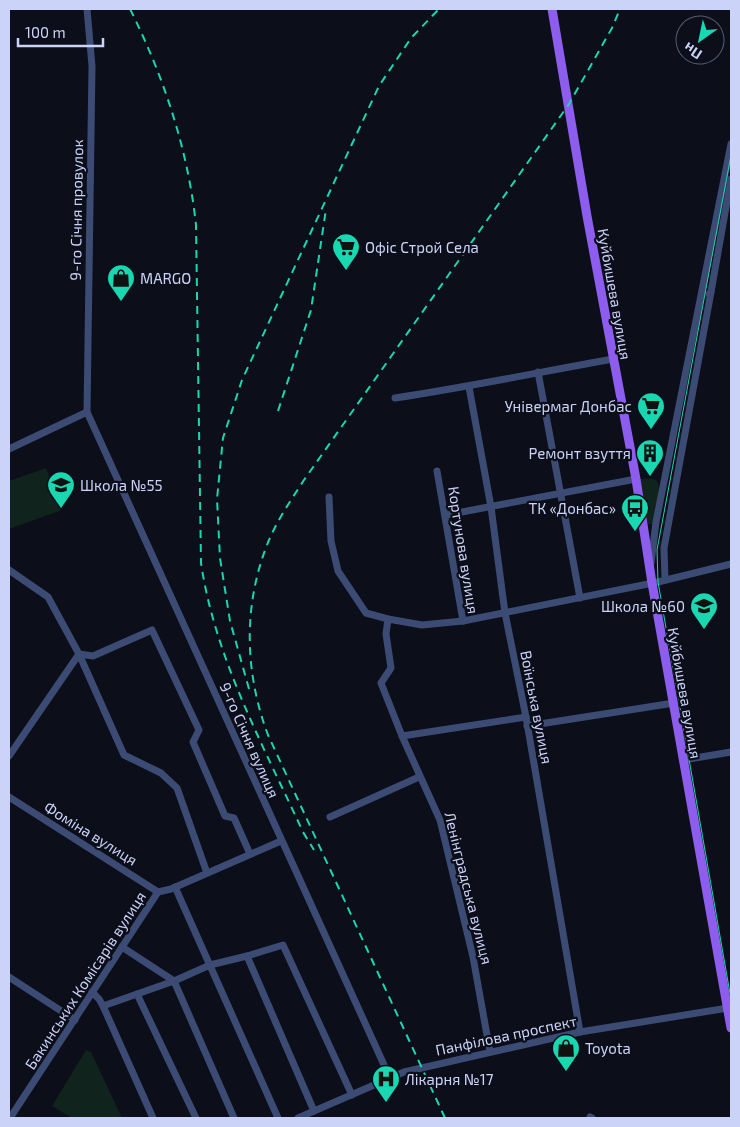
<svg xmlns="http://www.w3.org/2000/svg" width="740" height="1127" font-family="'Exo 2',sans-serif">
	<rect width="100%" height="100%" fill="#0c0e19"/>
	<g fill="#10231c">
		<polygon points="46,468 62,510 9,529 9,481"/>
		<path d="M640,479C644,479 653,478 656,480C663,485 655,516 653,524H647Z"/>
		<polygon points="86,1050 91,1052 122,1118 72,1118 52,1106"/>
	</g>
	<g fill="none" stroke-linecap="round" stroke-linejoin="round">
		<g stroke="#3c4b73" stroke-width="7">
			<polyline points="87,9 92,66 87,412 390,1078"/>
			<polyline points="709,294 711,292 731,179"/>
			<polyline points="538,372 580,598"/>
			<polyline points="469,387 491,507 505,613 526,717 580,1032"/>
			<path d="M395,398C468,387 540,372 613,359"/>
			<polyline points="9,449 87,412"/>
			<polyline points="329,497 331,541 338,571 366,613 388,619 422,625 463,621 437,471"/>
			<polyline points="446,515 636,479"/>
			<polyline points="651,563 656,522 731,144"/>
			<polyline points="9,570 48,597 79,654 124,755 161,773 177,788 207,873"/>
			<polyline points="665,580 664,548 711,292"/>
			<polyline points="388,619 386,634 391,668 381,683 402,736 440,820 473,957 490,1052"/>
			<polyline points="463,621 658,582 731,564"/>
			<polyline points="79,654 93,656 152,630 199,730 193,742 225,816 234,818 250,854"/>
			<polyline points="527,726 674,703"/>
			<polyline points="402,736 526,717"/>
			<polyline points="9,756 79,654"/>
			<polyline points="683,760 731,752"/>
			<polyline points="9,797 158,892"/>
			<polyline points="330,817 419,777"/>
			<polyline points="175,887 278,1118"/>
			<polyline points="122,947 174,981 234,1118"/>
			<polyline points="247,956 314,1111"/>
			<polyline points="9,977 75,1020"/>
			<polyline points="92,992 99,999 103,1006 174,981 210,965 247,956 283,945 352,1095"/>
			<polyline points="137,994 196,1118"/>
			<polyline points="103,1006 153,1118"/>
			<polyline points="590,1117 592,1118"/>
			<polyline points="10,1118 158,892 171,889 281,841"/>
			<polyline points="298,1118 404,1072 580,1032 728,1008"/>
		</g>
		<polyline stroke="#8d5eed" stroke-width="9" points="552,9 587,216 636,479 652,583 731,1028"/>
		<polyline stroke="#19d7b1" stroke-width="1" points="731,155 657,550 658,582 731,999"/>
		<g stroke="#19d7b1" stroke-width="2" stroke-dasharray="8 6" stroke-linecap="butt">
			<path d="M130,9C164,77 188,150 196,225L201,563C215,658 263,745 303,832L314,850"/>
			<polyline points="278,411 311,310 326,209"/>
			<polyline points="249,689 230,621 220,558 217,499 223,438 242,380 379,86 411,38 439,9"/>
			<path d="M445,1118L268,735C244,671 243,603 269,540C278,519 291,500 304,480L569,104L612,28L620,9"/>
		</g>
	</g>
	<defs>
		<g id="supermarket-pin" transform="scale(1.4375)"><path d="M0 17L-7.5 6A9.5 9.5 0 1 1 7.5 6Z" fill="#19d7b1" stroke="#0c0e19"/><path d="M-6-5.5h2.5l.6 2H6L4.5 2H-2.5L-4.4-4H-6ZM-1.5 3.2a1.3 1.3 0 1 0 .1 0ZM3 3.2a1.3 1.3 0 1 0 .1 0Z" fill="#111"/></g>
		<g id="shop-pin" transform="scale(1.4375)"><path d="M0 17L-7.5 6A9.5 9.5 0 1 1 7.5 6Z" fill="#19d7b1" stroke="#0c0e19"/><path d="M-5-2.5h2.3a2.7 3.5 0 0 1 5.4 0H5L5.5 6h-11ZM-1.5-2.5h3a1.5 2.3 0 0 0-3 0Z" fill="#111"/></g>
		<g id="building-pin" transform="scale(1.4375)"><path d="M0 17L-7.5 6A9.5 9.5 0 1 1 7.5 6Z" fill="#19d7b1" stroke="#0c0e19"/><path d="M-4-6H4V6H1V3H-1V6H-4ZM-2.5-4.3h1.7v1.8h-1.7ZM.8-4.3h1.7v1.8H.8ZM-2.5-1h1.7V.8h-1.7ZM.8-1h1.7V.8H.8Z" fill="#111"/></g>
		<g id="school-pin" transform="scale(1.4375)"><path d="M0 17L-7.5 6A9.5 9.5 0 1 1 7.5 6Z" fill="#19d7b1" stroke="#0c0e19"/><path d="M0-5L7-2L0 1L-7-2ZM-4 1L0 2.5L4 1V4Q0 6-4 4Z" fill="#111"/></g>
		<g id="bus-pin" transform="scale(1.4375)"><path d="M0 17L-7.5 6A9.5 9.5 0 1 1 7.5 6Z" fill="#19d7b1" stroke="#0c0e19"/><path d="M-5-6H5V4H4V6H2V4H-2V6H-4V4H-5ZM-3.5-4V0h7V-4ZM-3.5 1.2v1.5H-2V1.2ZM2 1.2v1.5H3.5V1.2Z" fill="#111"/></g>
		<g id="hospital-pin" transform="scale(1.4375)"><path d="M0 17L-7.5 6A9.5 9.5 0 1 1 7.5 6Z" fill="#19d7b1" stroke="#0c0e19"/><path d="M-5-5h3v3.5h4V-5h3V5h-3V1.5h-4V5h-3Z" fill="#111"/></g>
	</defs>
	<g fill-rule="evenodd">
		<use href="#supermarket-pin" x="346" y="247"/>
		<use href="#shop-pin" x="121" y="278"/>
		<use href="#supermarket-pin" x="651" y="406"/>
		<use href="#building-pin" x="650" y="453"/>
		<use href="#school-pin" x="61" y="485"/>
		<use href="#bus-pin" x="635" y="508"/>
		<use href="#school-pin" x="704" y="606"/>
		<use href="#shop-pin" x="566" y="1048"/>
		<use href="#hospital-pin" x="386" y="1079"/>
	</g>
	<g text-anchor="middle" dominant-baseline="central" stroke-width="4.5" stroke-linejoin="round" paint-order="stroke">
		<g font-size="15" fill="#cbd3f9" stroke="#0c0e19">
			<text transform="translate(76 210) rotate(-89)">9-го Січня провулок</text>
			<text transform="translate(615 294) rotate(80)">Куйбишева вулиця</text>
			<text transform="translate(464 550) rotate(81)">Кортунова вулиця</text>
			<text transform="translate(685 693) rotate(80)">Куйбишева вулиця</text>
			<text transform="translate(537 707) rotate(79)">Воїнська вулиця</text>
			<text transform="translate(250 740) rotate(66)">9-го Січня вулиця</text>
			<text transform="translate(91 833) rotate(32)">Фоміна вулиця</text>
			<text transform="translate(469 888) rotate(76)">Ленінградська вулиця</text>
			<text transform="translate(85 980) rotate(-57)">Бакинських Комісарів вулиця</text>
			<text transform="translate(506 1035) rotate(-12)">Панфілова проспект</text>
		</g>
		<g font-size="15" fill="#cbd3f9" stroke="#0c0e19" text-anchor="start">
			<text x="365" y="247">Офіс Строй Села</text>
			<text x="140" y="278">MARGO</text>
			<text x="632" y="406" text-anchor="end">Універмаг Донбас</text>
			<text x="631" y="453" text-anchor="end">Ремонт взуття</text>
			<text x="80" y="485">Школа №55</text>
			<text x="616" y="508" text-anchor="end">ТК «Донбас»</text>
			<text x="685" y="606" text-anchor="end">Школа №60</text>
			<text x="585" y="1048">Toyota</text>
			<text x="405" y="1079">Лікарня №17</text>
		</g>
	</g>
	<rect width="740" height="1127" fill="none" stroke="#cbd3f9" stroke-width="20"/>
	<g transform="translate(700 40) rotate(213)"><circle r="24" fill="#0c0e19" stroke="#585d73"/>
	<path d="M0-4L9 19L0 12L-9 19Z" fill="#19d7b1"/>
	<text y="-8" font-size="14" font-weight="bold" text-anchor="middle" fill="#cbd3f9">Пн</text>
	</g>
	<path d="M18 38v8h85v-8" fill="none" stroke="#cbd3f9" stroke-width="2.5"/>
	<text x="25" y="38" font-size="15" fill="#cbd3f9" stroke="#0c0e19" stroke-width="4" paint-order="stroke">100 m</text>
</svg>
